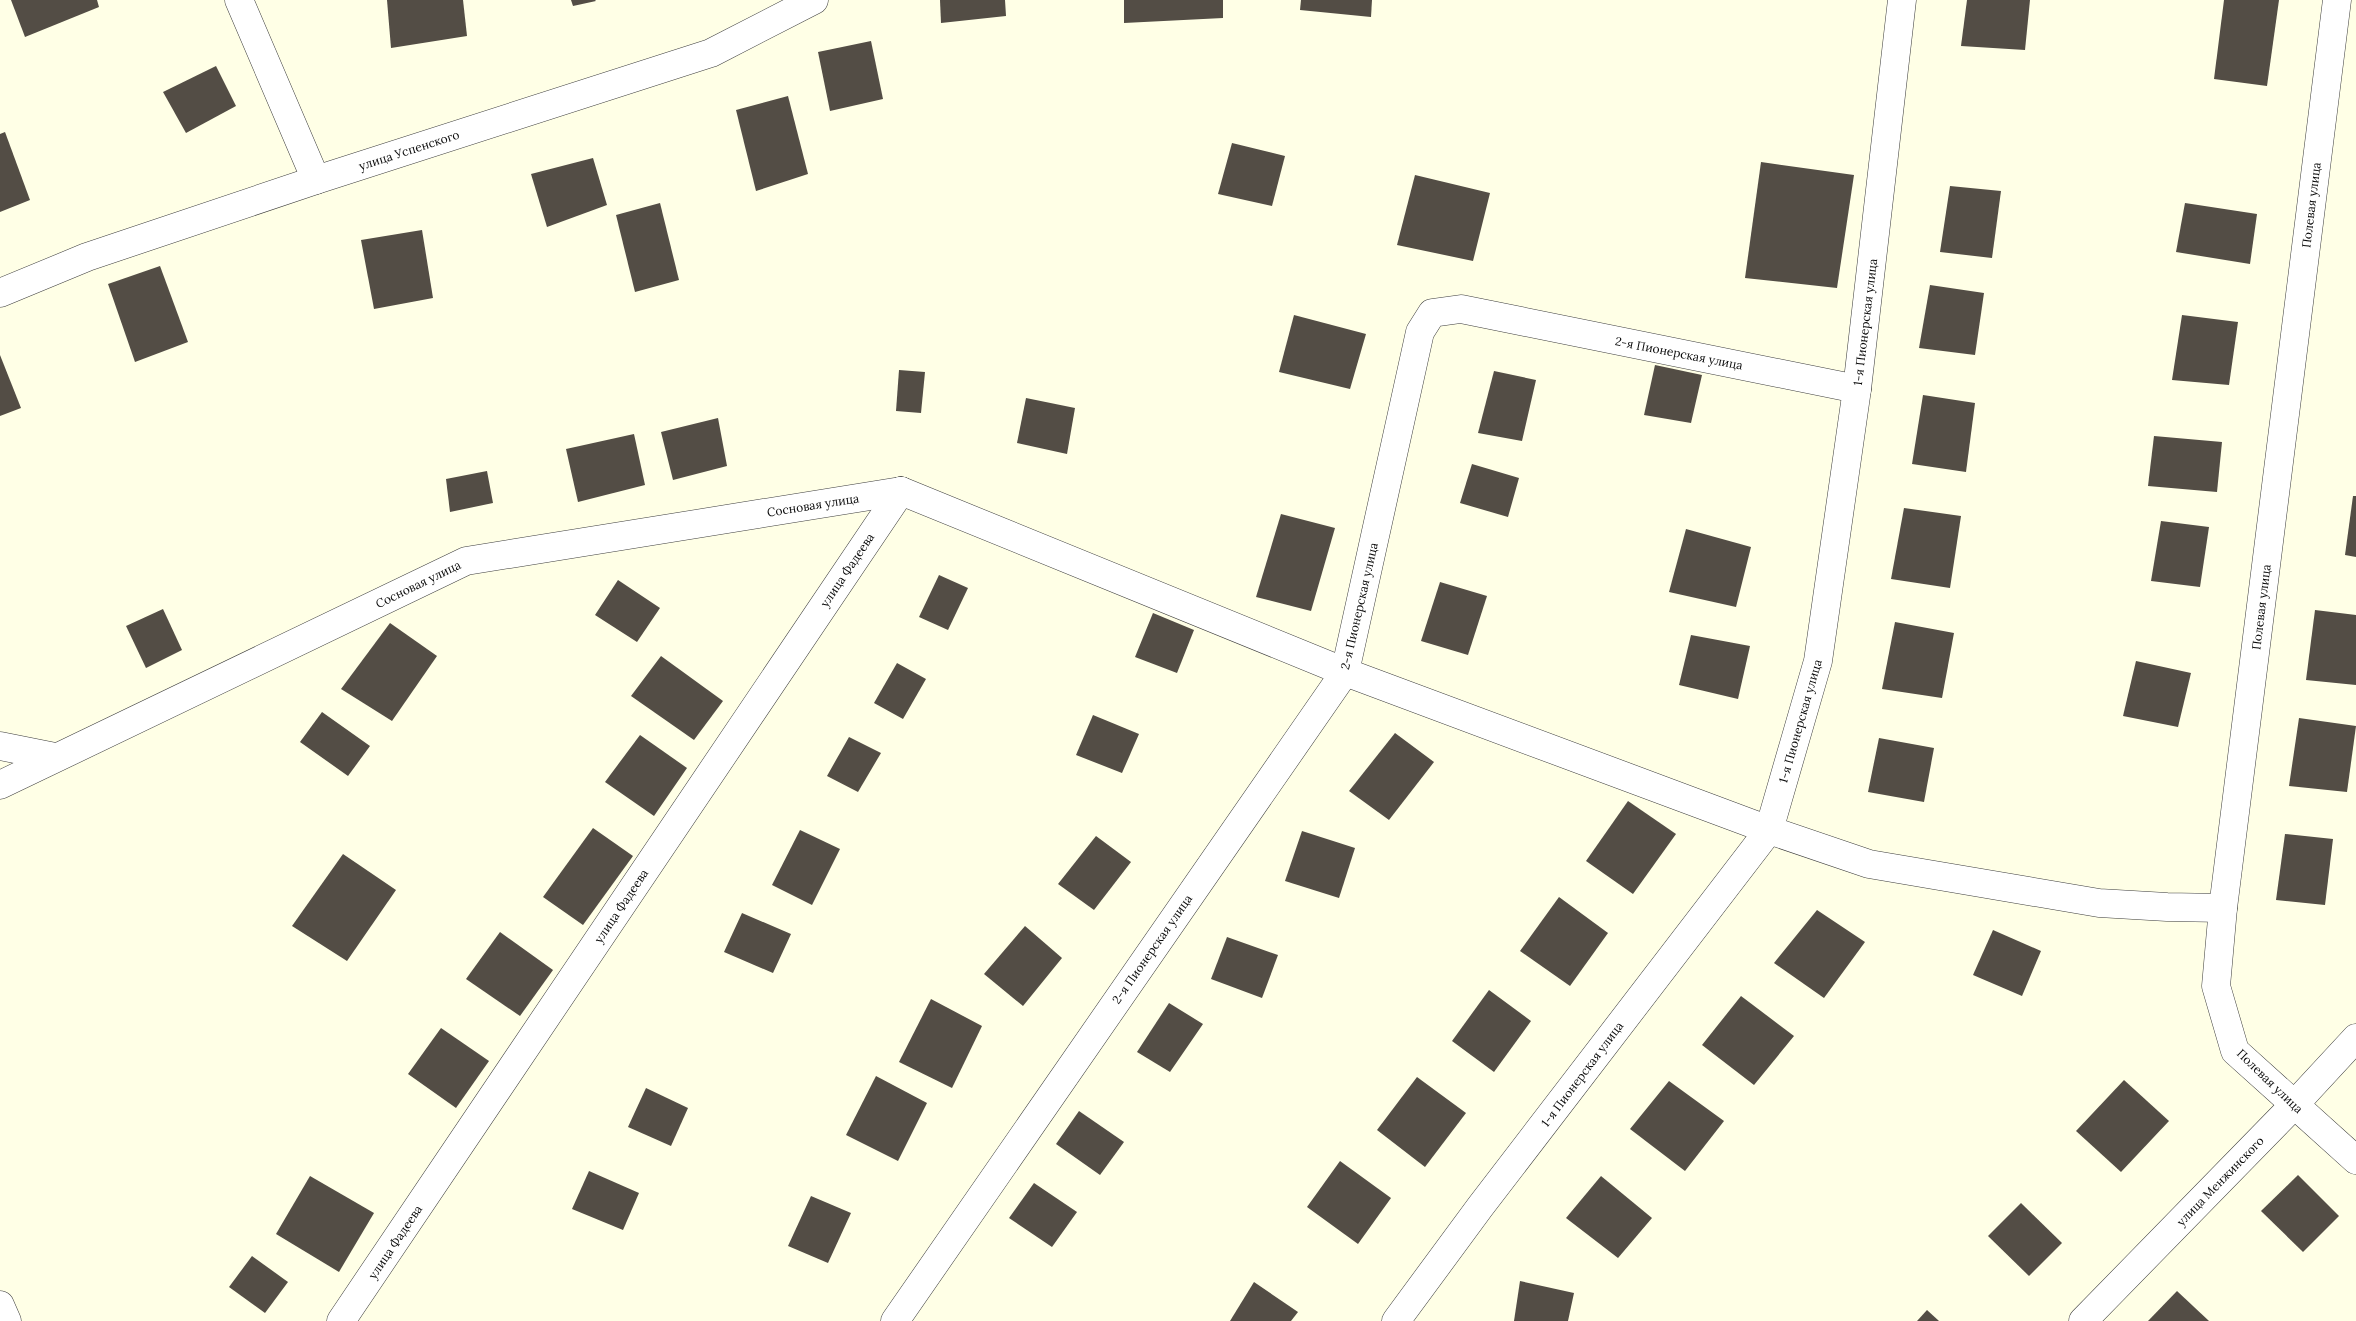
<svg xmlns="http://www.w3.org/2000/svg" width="2356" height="1321" font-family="Lora,serif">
	<rect width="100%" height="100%" fill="#ffffe6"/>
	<g fill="#534d45">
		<polygon points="11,0 97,0 99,7 25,37"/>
		<polygon points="387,0 463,0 467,36 391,48"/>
		<polygon points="571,0 595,0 596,1 573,6"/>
		<polygon points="940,0 1005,0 1006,16 941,23"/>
		<polygon points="1124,0 1223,0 1223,18 1124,23"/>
		<polygon points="1301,0 1372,0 1371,17 1300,10"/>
		<polygon points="1967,0 2030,0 2025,50 1961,46"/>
		<polygon points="2224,0 2279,0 2267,86 2214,79"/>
		<polygon points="871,41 883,99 830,111 818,52"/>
		<polygon points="216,66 236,106 186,133 163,92"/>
		<polygon points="788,96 808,174 756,191 736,110"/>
		<polygon points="5,132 30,200 0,212 0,134"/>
		<polygon points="1232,143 1285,156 1272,206 1218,194"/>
		<polygon points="593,158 607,205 547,227 531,174"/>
		<polygon points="1761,162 1854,175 1837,288 1745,278"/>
		<polygon points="1415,175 1490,193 1473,261 1397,245"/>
		<polygon points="1950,186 2001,191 1992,258 1940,252"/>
		<polygon points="660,203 679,280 635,292 616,215"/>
		<polygon points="2185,203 2257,214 2250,264 2176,252"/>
		<polygon points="422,230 433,298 374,309 361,240"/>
		<polygon points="160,266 188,342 135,362 108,284"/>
		<polygon points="1930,285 1984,293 1975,355 1919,348"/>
		<polygon points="1294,315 1366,334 1350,389 1279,372"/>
		<polygon points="2182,315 2238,322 2229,385 2172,380"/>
		<polygon points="0,355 21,408 0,416"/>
		<polygon points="1655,365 1702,375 1691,423 1644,415"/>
		<polygon points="899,370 925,372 921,413 896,411"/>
		<polygon points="1494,371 1536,380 1522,441 1478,433"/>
		<polygon points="1923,395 1975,403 1966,472 1912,464"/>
		<polygon points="1026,398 1075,408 1067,454 1017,443"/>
		<polygon points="718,418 727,466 673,480 661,432"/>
		<polygon points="634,434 645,485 578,502 566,449"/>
		<polygon points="2154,436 2222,442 2217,492 2148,486"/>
		<polygon points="1472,464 1519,478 1508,517 1460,503"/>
		<polygon points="487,471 493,503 450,512 446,479"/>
		<polygon points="2353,496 2356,496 2356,557 2345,555"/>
		<polygon points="1904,508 1961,516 1950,588 1891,579"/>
		<polygon points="1281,514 1335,528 1311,611 1256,597"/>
		<polygon points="2161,521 2209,527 2200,587 2151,581"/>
		<polygon points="1686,529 1751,547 1736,607 1669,592"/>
		<polygon points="939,575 968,588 948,630 919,617"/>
		<polygon points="618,580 660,608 637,642 595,615"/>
		<polygon points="1440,582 1487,596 1468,655 1421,641"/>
		<polygon points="163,609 182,650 146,668 126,626"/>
		<polygon points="2315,610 2356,615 2356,685 2306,680"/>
		<polygon points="1153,613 1194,630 1177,673 1135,657"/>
		<polygon points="1895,622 1954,633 1942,698 1882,689"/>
		<polygon points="390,623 437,656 392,721 341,689"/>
		<polygon points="1691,635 1750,646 1738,699 1679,685"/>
		<polygon points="661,656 723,701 694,740 631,696"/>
		<polygon points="2136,661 2191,673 2178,727 2123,716"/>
		<polygon points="897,663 926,679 903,719 874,703"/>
		<polygon points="322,712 370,746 348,776 300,742"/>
		<polygon points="1093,715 1139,734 1122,773 1076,755"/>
		<polygon points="2299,718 2356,726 2347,792 2289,786"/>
		<polygon points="1395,733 1434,762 1389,820 1349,791"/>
		<polygon points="640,735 687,768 654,816 605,782"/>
		<polygon points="849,737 881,753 858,792 827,776"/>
		<polygon points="1879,738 1934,748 1924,802 1868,792"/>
		<polygon points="1628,801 1676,834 1633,894 1586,861"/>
		<polygon points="593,828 633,856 583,925 543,897"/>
		<polygon points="800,830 840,849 812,905 772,885"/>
		<polygon points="1302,831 1355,848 1339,898 1285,881"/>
		<polygon points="2285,834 2333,839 2325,905 2276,900"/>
		<polygon points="1096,836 1131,862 1094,910 1058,884"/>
		<polygon points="343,854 396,890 347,961 292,926"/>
		<polygon points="1559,897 1608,933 1570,986 1520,951"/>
		<polygon points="1817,910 1865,942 1824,998 1774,963"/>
		<polygon points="742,913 791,934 773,973 724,952"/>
		<polygon points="1025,926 1062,958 1023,1006 984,974"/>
		<polygon points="1993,930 2041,951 2022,996 1973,975"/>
		<polygon points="500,932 553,970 520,1016 466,979"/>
		<polygon points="1227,937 1278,955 1262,998 1211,979"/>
		<polygon points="1489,990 1531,1021 1494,1072 1452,1041"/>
		<polygon points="1741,996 1794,1036 1754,1085 1702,1045"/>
		<polygon points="931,999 982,1026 952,1088 899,1062"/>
		<polygon points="1169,1003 1203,1024 1170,1072 1137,1052"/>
		<polygon points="441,1028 489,1061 456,1108 408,1074"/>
		<polygon points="876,1076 927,1103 898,1161 846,1135"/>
		<polygon points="1417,1077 1466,1113 1425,1167 1377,1130"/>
		<polygon points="2124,1080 2169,1121 2121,1172 2076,1131"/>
		<polygon points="1669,1081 1724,1121 1685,1171 1630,1129"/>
		<polygon points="646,1088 688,1108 671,1146 628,1127"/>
		<polygon points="1079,1111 1124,1142 1100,1175 1056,1144"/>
		<polygon points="1340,1161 1391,1198 1358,1244 1307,1207"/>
		<polygon points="589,1171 639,1193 623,1230 572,1209"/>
		<polygon points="2298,1175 2339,1216 2303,1252 2261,1211"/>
		<polygon points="310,1176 374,1213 339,1272 276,1234"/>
		<polygon points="1601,1176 1652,1218 1618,1258 1566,1218"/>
		<polygon points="1034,1183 1077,1212 1052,1247 1009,1218"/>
		<polygon points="811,1196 851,1213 828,1263 788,1246"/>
		<polygon points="2021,1203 2062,1243 2029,1276 1988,1236"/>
		<polygon points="252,1256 288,1282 265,1313 229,1287"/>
		<polygon points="1520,1281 1574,1293 1568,1321 1514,1321"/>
		<polygon points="1254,1282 1298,1312 1291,1321 1230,1321"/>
		<polygon points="2177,1291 2209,1321 2148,1321"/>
		<polygon points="1927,1310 1939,1321 1917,1321"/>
	</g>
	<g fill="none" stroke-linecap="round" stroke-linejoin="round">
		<g stroke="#3d3d3d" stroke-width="29">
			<g id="minor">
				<polyline points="239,0 316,180"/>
				<polyline points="2337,0 2223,908 2216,986 2235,1051 2356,1160"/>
				<polyline points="0,293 87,257 316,180 711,53 814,0"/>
				<polyline points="901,491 1345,672 1769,830 1869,864 2099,903 2167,907 2223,908"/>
				<polyline points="0,746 55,757"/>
				<polyline points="0,785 466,561 901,491"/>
				<polyline points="0,1305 7,1321"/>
				<polyline points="341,1321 901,491"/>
				<polyline points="895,1321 1345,672 1420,332 1432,313 1461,309 1857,389"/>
				<polyline points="1396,1321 1480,1207 1769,830 1818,661 1857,389 1902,0"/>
				<polyline points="2083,1321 2294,1105 2356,1038"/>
			</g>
		</g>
		<use href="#minor" stroke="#fff" stroke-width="28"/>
	</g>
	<g text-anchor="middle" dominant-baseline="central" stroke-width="5" stroke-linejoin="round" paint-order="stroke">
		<g font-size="12" fill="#0a0a0a" stroke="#fff">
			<text transform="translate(409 150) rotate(-18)">улица Успенского</text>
			<text transform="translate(2311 205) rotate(-83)">Полевая улица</text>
			<text transform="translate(1865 322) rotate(-83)">1-я Пионерская улица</text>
			<text transform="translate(1679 353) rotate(11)">2-я Пионерская улица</text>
			<text transform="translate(813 505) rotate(-9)">Сосновая улица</text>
			<text transform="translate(847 570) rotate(-56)">улица Фадеева</text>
			<text transform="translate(418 584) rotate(-26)">Сосновая улица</text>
			<text transform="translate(1359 606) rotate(-77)">2-я Пионерская улица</text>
			<text transform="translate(2261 607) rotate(-83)">Полевая улица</text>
			<text transform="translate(1800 721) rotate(-74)">1-я Пионерская улица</text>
			<text transform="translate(621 906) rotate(-56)">улица Фадеева</text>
			<text transform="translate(1152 949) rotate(-55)">2-я Пионерская улица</text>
			<text transform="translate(1582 1074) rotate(-53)">1-я Пионерская улица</text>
			<text transform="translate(2270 1081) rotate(44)">Полевая улица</text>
			<text transform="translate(2220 1181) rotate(-46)">улица Менжинского</text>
			<text transform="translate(395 1242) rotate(-56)">улица Фадеева</text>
		</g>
	</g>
</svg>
